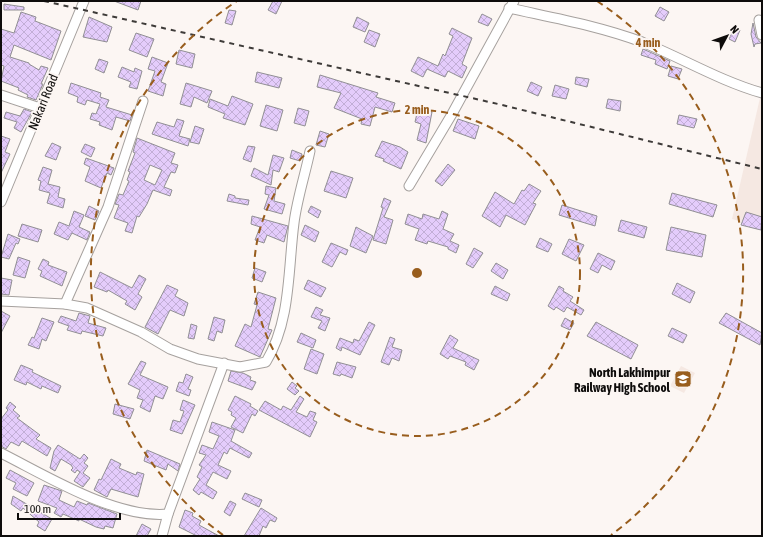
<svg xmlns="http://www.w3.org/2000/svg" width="763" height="537" font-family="'Asap Condensed',sans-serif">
	<defs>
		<pattern id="building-cross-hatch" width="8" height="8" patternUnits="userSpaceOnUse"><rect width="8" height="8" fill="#e4ccfb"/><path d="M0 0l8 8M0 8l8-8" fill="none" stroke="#c2aed6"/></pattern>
	</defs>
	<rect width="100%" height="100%" fill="#fcf6f3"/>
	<g fill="#f5e8e2">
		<polygon points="760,98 762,99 762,227 732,219"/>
		<polygon points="681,366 695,373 684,393 670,386"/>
	</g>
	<g fill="url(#building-cross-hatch)" stroke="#918f94" fill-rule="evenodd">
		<polygon points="114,1 141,1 138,10"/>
		<polygon points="273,1 282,1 276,14 268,10"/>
		<polygon points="4,4 24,7 24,10 4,10"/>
		<polygon points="660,7 669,12 664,21 655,16"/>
		<polygon points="229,10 236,11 232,25 225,23"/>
		<polygon points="21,12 36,17 35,21 61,31 51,60 14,45 10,57 29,63 29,64 39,70 41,66 48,68 41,84 43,84 36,100 27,97 28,95 18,90 19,88 1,81 4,66 1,65 1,29 14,33"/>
		<polygon points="482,14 492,19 488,26 478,22"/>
		<polygon points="89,17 112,27 107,42 83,37"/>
		<polygon points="357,17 369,23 365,32 353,27"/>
		<polygon points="753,23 756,37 761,43 755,44 754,47 751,34"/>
		<polygon points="734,27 740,30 735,42 729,39"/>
		<polygon points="452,28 472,38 462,64 467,67 462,78 448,71 445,77 427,69 423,77 411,71 418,57 438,66 443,54 445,56 453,36 449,34"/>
		<polygon points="369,30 380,34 375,47 364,42"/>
		<polygon points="136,33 154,39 147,57 129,50"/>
		<polygon points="643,49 670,61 667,69 655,64 656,60 641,55"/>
		<polygon points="179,50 195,54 192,68 176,64"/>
		<polygon points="152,57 168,63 161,82 166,84 163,96 148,91 155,71 148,69"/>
		<polygon points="99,59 108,62 104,73 95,69"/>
		<polygon points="671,66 682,69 678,79 668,76"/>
		<polygon points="122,67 134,72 135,68 142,71 137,89 129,87 131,82 118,77"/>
		<polygon points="257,72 282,78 279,88 255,82"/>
		<polygon points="320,75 378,93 376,97 395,103 392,112 375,107 370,126 361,124 362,119 334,108 341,93 317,87"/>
		<polygon points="576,77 589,79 587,87 575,84"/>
		<polygon points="531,82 542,87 538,96 527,91"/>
		<polygon points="71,83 101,93 100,97 109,100 106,107 132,115 130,121 116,117 112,130 99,125 100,122 90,119 92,113 96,114 100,104 87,100 85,105 77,102 78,97 68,93"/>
		<polygon points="186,83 212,91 207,103 194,97 191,107 180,104"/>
		<polygon points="555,85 569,89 566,99 552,96"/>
		<polygon points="232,96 253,104 245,125 223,118 225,114 208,107 210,99 228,106"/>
		<polygon points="608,99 621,101 620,111 606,108"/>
		<polygon points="266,105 283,110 277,131 260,126"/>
		<polygon points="298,108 309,111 305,126 294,123"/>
		<polygon points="24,109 32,112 21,132 14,128 17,122 4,118 6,112 20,116"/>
		<polygon points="418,109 432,112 426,143 417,140 421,124 415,122"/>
		<polygon points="679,115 697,119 694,128 677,124"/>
		<polygon points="177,119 184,121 179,136 190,139 188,146 152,134 157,122 174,127"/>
		<polygon points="458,119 479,126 475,139 453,131"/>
		<polygon points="195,126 204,129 199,144 190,142"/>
		<polygon points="320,131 329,134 325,147 316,145"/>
		<polygon points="1,136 10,139 5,152 10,154 1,173"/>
		<path d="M137,138L175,153L171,163L178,165L175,173L171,172L164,187L172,190L170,196L153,190L147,204L139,217L137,216L132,233L125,231L128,223L114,218L119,205L115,204L119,194L123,195L129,181L127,180L130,172L128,171L135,153L133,152ZM150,165L162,170L155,185L144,180Z"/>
		<polygon points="382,141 400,147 408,152 401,169 383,161 384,159 375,156"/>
		<polygon points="52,143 61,147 56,160 45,156"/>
		<polygon points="85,144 95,148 91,157 81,152"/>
		<polygon points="248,146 255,147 251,162 243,159"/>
		<polygon points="292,150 302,154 300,161 290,158"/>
		<polygon points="273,155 284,158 279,172 273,170 271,185 251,176 254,168 268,175"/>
		<polygon points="86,158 114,168 111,175 107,173 101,188 85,181 90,167 84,164"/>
		<polygon points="448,164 455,170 442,186 435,181"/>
		<polygon points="43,167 52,170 48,184 60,187 58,197 65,199 63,208 47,203 50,193 39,190 41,181 38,180"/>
		<polygon points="331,171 353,178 346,198 324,191"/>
		<polygon points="529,184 541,191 533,203 536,204 525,225 506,215 500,227 482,216 495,192 514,204 522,190 524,191"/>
		<polygon points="266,186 276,188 274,201 285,204 282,214 264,209 269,195 265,194"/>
		<polygon points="672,193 717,205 713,217 669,204"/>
		<polygon points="229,194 235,196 235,198 249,200 248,205 227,201"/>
		<polygon points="384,198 391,201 384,217 393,220 386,244 373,240 383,208 381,207"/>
		<polygon points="562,205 597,216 595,226 559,215"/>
		<polygon points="89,206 99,211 95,220 85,216"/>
		<polygon points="311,206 321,211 318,218 308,212"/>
		<polygon points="74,211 84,215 79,227 90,232 87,240 72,233 68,240 54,234 59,222 69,226"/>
		<polygon points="442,211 448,214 443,229 454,234 450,241 459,245 456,253 448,249 448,247 428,241 427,244 415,240 419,229 405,224 408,214 422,219 423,214 439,219"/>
		<polygon points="746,212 762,217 761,230 741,225"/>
		<polygon points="252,216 288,226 284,242 267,235 264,243 255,240 260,227 251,224"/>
		<polygon points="621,220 647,227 644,238 618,231"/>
		<polygon points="22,224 42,230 38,242 18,236"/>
		<polygon points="305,225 319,232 315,242 301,235"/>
		<polygon points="356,227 373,236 366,253 350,246"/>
		<polygon points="671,227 706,235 702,257 666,250"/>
		<polygon points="8,234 20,239 18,244 16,243 9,259 1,257"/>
		<polygon points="540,238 552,244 548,252 536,247"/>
		<polygon points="569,239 584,245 576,261 562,254"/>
		<polygon points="331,243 348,250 346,255 340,252 332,267 322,262"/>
		<polygon points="474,248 483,253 473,268 466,264"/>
		<polygon points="598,253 615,261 611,270 602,265 598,273 590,269"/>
		<polygon points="18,257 30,261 25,278 13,275"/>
		<polygon points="43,259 49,262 48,265 67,272 62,286 40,276 42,271 38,269"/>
		<polygon points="496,263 508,270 503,279 491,271"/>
		<polygon points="255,268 266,272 262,282 252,278"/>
		<polygon points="100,272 132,288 139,275 146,279 138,294 142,297 135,310 125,304 127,301 108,290 107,292 94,287"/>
		<polygon points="1,278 12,280 9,295 1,294"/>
		<polygon points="308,280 326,288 321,297 304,289"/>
		<polygon points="677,283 695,292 690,303 672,294"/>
		<polygon points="167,285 178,290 175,296 188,303 184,316 170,310 158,334 145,327"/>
		<polygon points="495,286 510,294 507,301 491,294"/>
		<polygon points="559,286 564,289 563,291 573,297 570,301 584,310 581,315 567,307 564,312 556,307 554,310 548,306"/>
		<polygon points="258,292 276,298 268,329 272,330 260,357 235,346 245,324 251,327 257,305 254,304"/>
		<polygon points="316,307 323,310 320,315 330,318 325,331 318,328 322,321 311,317"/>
		<polygon points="1,311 10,316 1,333"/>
		<polygon points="79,313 90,316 88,323 106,328 103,336 82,331 81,334 67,330 69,326 58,322 61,316 76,321"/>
		<polygon points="726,313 762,333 760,345 719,323"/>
		<polygon points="214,317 225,320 222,333 217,331 214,341 208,339"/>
		<polygon points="42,318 54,322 46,341 42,339 39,349 28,345 32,337 34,338"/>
		<polygon points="565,318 574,323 570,330 561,326"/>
		<polygon points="369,322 375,325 360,355 342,347 341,351 336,348 340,338 353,343 354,339 359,341"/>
		<polygon points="596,322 638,345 631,359 587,336"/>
		<polygon points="191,324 197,326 194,339 188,338"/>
		<polygon points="672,328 687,335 683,343 668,336"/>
		<polygon points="301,333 316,340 313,348 297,342"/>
		<polygon points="450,335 458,340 453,348 479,360 474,370 465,365 466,362 450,356 448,359 440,354"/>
		<polygon points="390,337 395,339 392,347 402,350 399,361 392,358 389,365 381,362"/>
		<polygon points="311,349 324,354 317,374 304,369"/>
		<polygon points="141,361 146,363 140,375 168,387 163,399 155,396 150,412 140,407 143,400 137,398 140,390 128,384"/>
		<polygon points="337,362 356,367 352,378 341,374 340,376 333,374"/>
		<polygon points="21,365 33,370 32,372 61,386 58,393 42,386 41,389 27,382 26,385 14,380"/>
		<polygon points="231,371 243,373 251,377 250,380 256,382 252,390 228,381"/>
		<polygon points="186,374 193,377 188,389 191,390 189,396 176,391 179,382 183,383"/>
		<polygon points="292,382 297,386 295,388 299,391 295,395 287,389"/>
		<polygon points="235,396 251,404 250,406 258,411 255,416 252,414 243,433 231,427 236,418 231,415 232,412 228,410"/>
		<polygon points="300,396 304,399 296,412 307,417 310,411 316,413 313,420 317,422 310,437 259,410 265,401 281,410 283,406 291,410"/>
		<polygon points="183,400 195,405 182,434 170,430 173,420 180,422 184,411 180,410"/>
		<polygon points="10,402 16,407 13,410 20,416 17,418 40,435 36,439 51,448 47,456 22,441 19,446 11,442 6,449 1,446 1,419 8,410 6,408"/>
		<polygon points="115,404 134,409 130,419 113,414"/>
		<polygon points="212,422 235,430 231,441 252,453 249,458 230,448 227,454 224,452 218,465 231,471 227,479 213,472 206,485 217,492 213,499 201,492 199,495 193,490 200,479 197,477 202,467 199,465 206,455 199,453 202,445 213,449 219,436 209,432"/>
		<polygon points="58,445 80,459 84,454 88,458 84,463 88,466 83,473 90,478 83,487 74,481 80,472 77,470 75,473 71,470 73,468 71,465 61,459 55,471 50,468 54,451"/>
		<polygon points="147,450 180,464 178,471 168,464 166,470 144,461"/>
		<polygon points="111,459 121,464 119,468 136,475 137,472 144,474 138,497 111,489 107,497 94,490 99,479 101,480"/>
		<polygon points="10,470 34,483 27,496 13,489 16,483 6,478"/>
		<polygon points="44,485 62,491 59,500 74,507 77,501 87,505 88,503 117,514 113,528 105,526 104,529 96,527 79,519 79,521 63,514 61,517 54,513 57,508 38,501"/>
		<polygon points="245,493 262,500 259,507 242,499"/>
		<polygon points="13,496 52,519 45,531 37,526 39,522 23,508 21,511 11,504"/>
		<polygon points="230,501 236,504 230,516 224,512"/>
		<polygon points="261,508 277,518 275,522 270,520 266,528 263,526 259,536 244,536"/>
		<polygon points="185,510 193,513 192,516 201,521 199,525 219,536 197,536 179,527"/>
		<polygon points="142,524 151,529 147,536 136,536"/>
	</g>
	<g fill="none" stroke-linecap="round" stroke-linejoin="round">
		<g stroke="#a6a19e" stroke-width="11">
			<g id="minor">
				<path d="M509,8C554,18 599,26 642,42C682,58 720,81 762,93"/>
				<polyline points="759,20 762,35"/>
				<polyline points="1,95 40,108"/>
				<polyline points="409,186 452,114 514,1"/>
				<polyline points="1,202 84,1"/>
				<path d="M1,301L65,304L87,308L141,332L170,349L198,359L240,367L266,362C291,321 288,269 294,223C297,199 305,175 310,151"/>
				<polyline points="65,304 108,207 143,101"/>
				<path d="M1,453C47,476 116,519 168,514L224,363"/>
				<polyline points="162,536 168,514"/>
			</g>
		</g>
		<use href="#minor" stroke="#fff" stroke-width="9"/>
		<polyline stroke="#3e3b39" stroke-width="2" stroke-dasharray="5 5" stroke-linecap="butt" points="44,1 498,104 762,169"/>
	</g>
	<g fill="none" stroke="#985d1d" stroke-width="2" stroke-dasharray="7 5">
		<circle cx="417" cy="273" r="163"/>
		<path d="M223 535A326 326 0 0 1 237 1M597 1A326 326 0 0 1 611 535"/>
	</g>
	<defs>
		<g id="school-square" transform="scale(0.9)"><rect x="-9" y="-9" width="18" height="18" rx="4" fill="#985d1d" stroke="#fcf6f3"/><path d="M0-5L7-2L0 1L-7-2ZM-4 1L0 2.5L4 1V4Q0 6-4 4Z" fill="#fff"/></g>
	</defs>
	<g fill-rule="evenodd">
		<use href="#school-square" x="683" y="379"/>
	</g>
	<g text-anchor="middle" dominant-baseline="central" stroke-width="4" stroke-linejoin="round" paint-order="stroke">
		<g font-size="13" fill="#0e0c0b" stroke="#fcf6f3">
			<text transform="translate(43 102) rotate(-68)">Nakari Road</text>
		</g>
		<g font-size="13" font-weight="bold" fill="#0e0c0b" stroke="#fcf6f3" text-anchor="end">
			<text x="670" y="372">North Lakhimpur<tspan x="670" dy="15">Railway High School</tspan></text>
		</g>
	</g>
	<circle cx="417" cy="273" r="6" fill="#985d1d" stroke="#fcf6f3" stroke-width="2"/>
	<g font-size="12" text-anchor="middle" font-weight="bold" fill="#985d1d" stroke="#fcf6f3" stroke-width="4" stroke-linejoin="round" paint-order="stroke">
		<text x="648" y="47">4 min</text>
		<text x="417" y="114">2 min</text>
	</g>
	<rect width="763" height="537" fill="none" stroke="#0e0c0b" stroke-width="4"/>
	<g transform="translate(727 36) rotate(49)" stroke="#fcf6f3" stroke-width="3" paint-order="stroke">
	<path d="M0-3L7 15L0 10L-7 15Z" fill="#0e0c0b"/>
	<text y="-6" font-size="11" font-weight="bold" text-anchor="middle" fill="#0e0c0b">N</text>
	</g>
	<path d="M18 513v6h102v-6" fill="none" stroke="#0e0c0b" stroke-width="2"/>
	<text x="24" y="513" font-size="12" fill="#0e0c0b" stroke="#fcf6f3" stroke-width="3" paint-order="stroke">100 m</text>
</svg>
